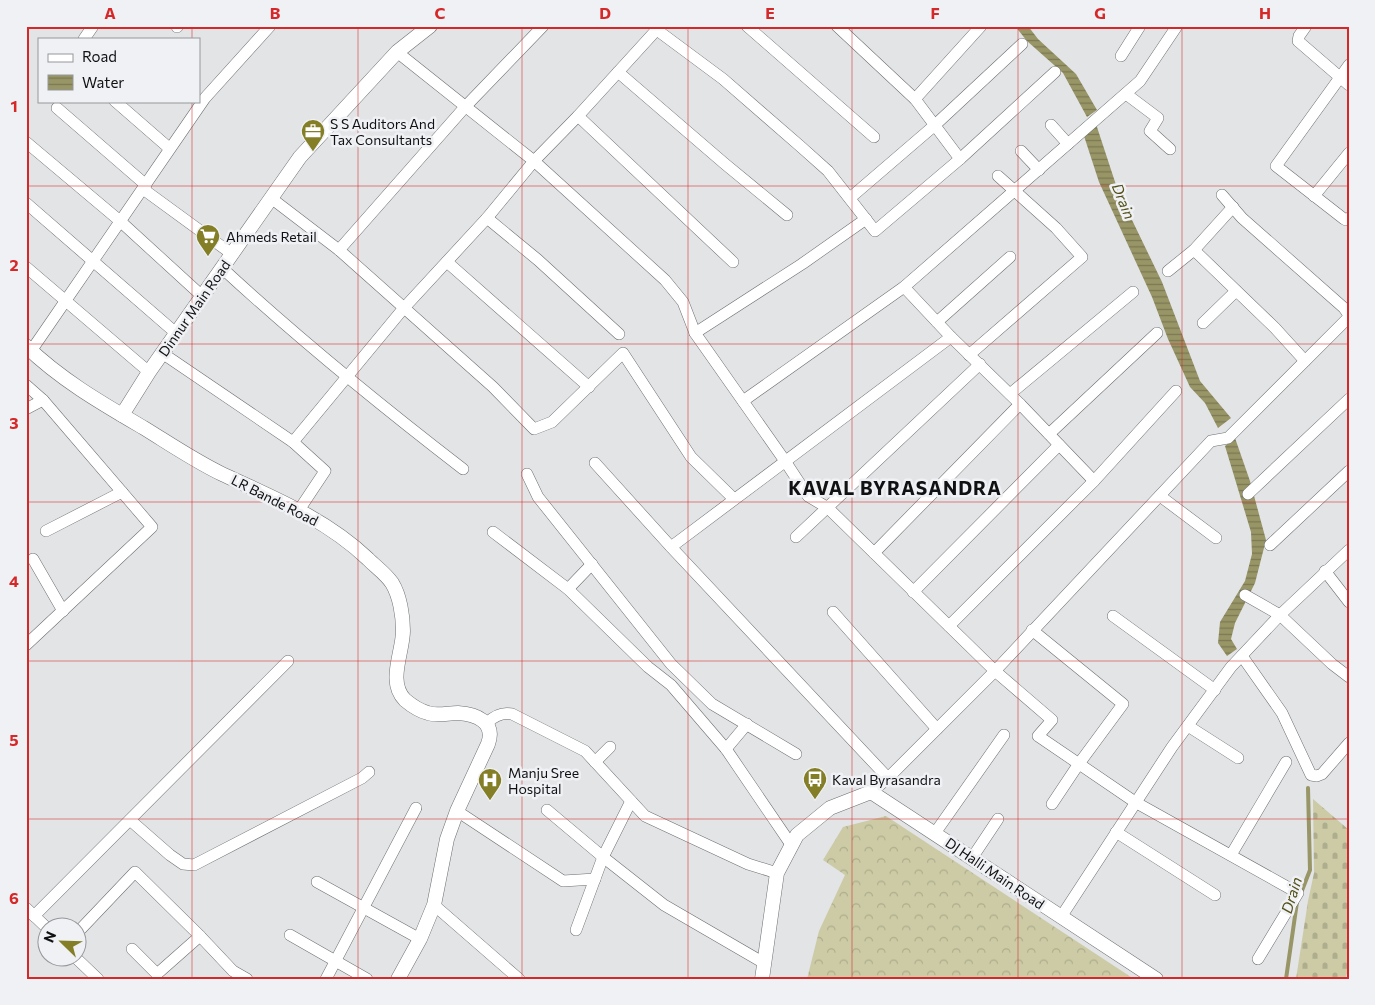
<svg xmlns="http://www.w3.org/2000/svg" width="1375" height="1005" font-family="Commissioner,sans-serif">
	<defs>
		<pattern id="forest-crowns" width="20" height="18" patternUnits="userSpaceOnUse" patternTransform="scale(1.25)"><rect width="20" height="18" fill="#cccba5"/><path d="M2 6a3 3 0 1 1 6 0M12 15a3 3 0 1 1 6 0" fill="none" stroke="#aead8d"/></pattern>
		<pattern id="cemetery-stones" width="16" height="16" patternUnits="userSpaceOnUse" patternTransform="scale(1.25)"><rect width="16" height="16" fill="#cccba5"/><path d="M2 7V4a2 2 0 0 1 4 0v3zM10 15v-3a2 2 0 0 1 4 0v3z" fill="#aead8d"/></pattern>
		<pattern id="water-rules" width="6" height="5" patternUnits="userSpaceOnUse" patternTransform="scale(1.25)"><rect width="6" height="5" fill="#989567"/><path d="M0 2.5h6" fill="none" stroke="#7b7853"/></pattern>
	</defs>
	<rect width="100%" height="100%" fill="#e2e4e6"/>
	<polygon fill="url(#forest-crowns)" points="886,816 1134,979 807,979 819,931 845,875 823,860 843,827"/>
	<polygon fill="url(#cemetery-stones)" points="1313,799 1349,830 1349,968 1345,979 1296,979 1308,901 1314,873"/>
	<g fill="url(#water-rules)">
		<polygon points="1015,26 1028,26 1038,39 1076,74 1097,110 1087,117 1063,73 1027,41"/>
		<polygon points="1096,124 1118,191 1162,282 1200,381 1231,418 1218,428 1205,403 1190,387 1168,339 1152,297 1099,182 1084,136"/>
		<polygon points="1235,438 1250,481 1266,540 1255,583 1235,623 1231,639 1237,649 1227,656 1218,643 1220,622 1245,581 1252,554 1251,532 1225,446"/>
	</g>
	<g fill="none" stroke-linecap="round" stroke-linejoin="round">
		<g stroke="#989567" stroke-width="4">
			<polyline points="1301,893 1310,870 1308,788"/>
			<polyline points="1286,979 1297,902"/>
		</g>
		<g stroke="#6d6f71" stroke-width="12">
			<g id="minor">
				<polyline points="747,26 874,137"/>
				<polyline points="837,26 915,99 960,159"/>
				<polyline points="1306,26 1299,36 1298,41 1349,85"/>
				<polyline points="177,27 178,26"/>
				<polyline points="657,30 723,79 800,146 828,171 875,231 960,159 1055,72"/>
				<polyline points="84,39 93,26"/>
				<polyline points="397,52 534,161 665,280 683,302 695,333 785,461 808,496 828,508 995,671 1052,720 1038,736 1135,802 1298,893 1258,959"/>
				<polyline points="1121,56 1140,26"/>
				<polyline points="1349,65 1276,166 1344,219 1346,220 1349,218"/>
				<polyline points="618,72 725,164 787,215"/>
				<polyline points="1126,94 1158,118 1150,131 1170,149"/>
				<polyline points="915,99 981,26"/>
				<polyline points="115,101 169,148"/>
				<polyline points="57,108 146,185"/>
				<polyline points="578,116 733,262"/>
				<polyline points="1051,125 1068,144"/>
				<polyline points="26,142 120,221 202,296"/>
				<polyline points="1021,151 1039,170"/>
				<polyline points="143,189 232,254"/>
				<polyline points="1222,195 1242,218 1344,308 1349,315"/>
				<polyline points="1314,196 1349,153"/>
				<polyline points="271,198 339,250 493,387 534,429 552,422 623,353 691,457 734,499"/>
				<polyline points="850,198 935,125 1022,44"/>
				<polyline points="26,203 177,334"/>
				<polyline points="487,218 538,260 619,334"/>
				<polyline points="339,250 465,107 543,26"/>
				<polyline points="1194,250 1275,328 1305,361"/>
				<polyline points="447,262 589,387"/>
				<polyline points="26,267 149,372"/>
				<path d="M222,268C299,339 380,405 463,469"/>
				<polyline points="1168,271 1194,250 1233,207"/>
				<polyline points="904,287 951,337 1020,404 1094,481"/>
				<polyline points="937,322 1010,257"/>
				<polyline points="1203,323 1236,291"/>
				<polyline points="695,333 802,264 866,219"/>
				<polyline points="31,351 205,98 270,26"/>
				<polyline points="162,353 293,442 325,471 299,510"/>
				<polyline points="969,355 1082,257 1056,228 998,176"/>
				<polyline points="26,385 43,400 152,527 26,645"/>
				<polyline points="1010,394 1133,292"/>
				<polyline points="743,401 904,287 1140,81 1177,26"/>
				<polyline points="26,409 43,400"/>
				<polyline points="1049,434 1157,333"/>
				<polyline points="293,442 403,309 487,218 534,161 578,116 660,26"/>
				<polyline points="595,463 671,547 888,778"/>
				<polyline points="527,474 538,497 671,664 712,704 796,754"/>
				<polyline points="1248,494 1349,399"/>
				<polyline points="1160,496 1216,538"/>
				<polyline points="46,531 122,492"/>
				<polyline points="493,532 568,589 648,667 671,685 726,749 792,846"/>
				<polyline points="796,537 980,364"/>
				<polyline points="1270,545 1349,471"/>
				<polyline points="671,547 951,337"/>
				<polyline points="874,553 1020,404"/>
				<polyline points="33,559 63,611"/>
				<polyline points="1325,571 1349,602"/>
				<polyline points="568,589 592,564"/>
				<polyline points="913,592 1059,445"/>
				<polyline points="1245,595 1280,615 1332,664 1349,677"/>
				<polyline points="833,612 937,729"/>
				<polyline points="1113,616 1215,690"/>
				<polyline points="949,626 1094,481 1176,391"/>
				<polyline points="1032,630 1123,704 1078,765 1052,804"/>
				<polyline points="1242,656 1282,713 1311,775 1317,776 1322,774 1349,743"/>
				<path d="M487,723C494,716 502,712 512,714L585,751L645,816L748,864L777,873"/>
				<polyline points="1188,726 1238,758"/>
				<polyline points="726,749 747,724"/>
				<polyline points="595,762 610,747"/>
				<polyline points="871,792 888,778 995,671 1211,441 1228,438 1349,317"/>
				<polyline points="547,810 603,857 664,905 764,963"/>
				<polyline points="457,811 563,881 595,879"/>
				<polyline points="130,820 170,855 183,864 194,865 362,778 369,772"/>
				<polyline points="1116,832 1215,895"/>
				<polyline points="935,833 1004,735"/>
				<polyline points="1231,855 1286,762"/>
				<polyline points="972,858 998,819"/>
				<polyline points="317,882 420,939"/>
				<polyline points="434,905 519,979"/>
				<polyline points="26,908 48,929"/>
				<polyline points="34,916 288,661"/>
				<polyline points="1061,917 1172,747 1231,667 1280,615 1349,550"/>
				<polyline points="576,930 603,857 631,801"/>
				<polyline points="78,932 135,872 200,936 233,971 247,979"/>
				<polyline points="290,935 367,979"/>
				<polyline points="132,949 157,974 200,936"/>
				<polyline points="76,958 98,979"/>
				<polyline points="326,979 416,808"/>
			</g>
		</g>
		<g stroke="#6d6f71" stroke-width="15">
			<g id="tertiary">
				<path d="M26,346C61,380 103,404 144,428C170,444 195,461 222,474C274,498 326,519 368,559C376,567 386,574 392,583C400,596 403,616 403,631C403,652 387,682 405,700C411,705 420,711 428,713C437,716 448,713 458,713C476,714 496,722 488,744L457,811L447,839L434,905L420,939L398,979"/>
				<polyline points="122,415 149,372 300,157 397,52 430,26"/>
				<polyline points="762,979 777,873 797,835 830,808 871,792 1156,979"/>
			</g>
		</g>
		<use href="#minor" stroke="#fff" stroke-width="11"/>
		<use href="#tertiary" stroke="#fff" stroke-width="14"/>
	</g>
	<path fill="none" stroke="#d62828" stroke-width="1" stroke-opacity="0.55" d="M192,26V39M358,26V979M522,26V979M688,26V979M852,26V979M1018,26V979M1182,26V979M192,101V979M26,186H1349M26,344H1349M26,502H1349M26,661H1349M26,819H1349"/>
	<defs>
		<g id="office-pin" transform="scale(1.25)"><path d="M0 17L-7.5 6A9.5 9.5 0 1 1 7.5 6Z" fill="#847e26" stroke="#eff1f4"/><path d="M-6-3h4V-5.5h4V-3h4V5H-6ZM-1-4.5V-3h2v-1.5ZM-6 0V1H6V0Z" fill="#fff"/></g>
		<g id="supermarket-pin" transform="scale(1.25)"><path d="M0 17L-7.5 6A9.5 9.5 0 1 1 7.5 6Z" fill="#847e26" stroke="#eff1f4"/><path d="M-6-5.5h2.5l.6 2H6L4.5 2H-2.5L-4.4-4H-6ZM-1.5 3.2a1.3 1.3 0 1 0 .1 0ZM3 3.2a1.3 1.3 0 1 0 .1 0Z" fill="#fff"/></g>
		<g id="bus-pin" transform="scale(1.25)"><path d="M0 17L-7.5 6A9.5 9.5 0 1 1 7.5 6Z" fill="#847e26" stroke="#eff1f4"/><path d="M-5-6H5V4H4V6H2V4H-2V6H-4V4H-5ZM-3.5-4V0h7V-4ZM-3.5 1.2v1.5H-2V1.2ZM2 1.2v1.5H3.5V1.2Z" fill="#fff"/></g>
		<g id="hospital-pin" transform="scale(1.25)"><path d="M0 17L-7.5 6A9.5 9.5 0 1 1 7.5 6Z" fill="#847e26" stroke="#eff1f4"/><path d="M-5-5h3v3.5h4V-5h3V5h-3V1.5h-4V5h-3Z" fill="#fff"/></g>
	</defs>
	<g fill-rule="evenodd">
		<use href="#office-pin" x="313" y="131"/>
		<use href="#supermarket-pin" x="208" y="236"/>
		<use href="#bus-pin" x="815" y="779"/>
		<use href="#hospital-pin" x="490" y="780"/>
	</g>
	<g text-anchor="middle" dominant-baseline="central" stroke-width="5" stroke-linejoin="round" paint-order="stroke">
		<g font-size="14" fill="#101112" stroke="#eff1f4" text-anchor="start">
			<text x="330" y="123">S S Auditors And<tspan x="330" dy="16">Tax Consultants</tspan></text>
			<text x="226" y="236">Ahmeds Retail</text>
			<text x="508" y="772">Manju Sree<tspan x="508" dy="16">Hospital</tspan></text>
			<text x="832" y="779">Kaval Byrasandra</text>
		</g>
		<g font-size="14" fill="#101112" stroke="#eff1f4">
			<text transform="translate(194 308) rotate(-55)">Dinnur Main Road</text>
			<text transform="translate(275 500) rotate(27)">LR Bande Road</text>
			<text transform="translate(995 873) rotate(34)">DJ Halli Main Road</text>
		</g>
		<g font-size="15" font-style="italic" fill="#534f17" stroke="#eff1f4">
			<text transform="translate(1124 201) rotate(68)">Drain</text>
			<text transform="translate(1291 895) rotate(-73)">Drain</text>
		</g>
		<g font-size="19" font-weight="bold" letter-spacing="1" fill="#101112" stroke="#eff1f4">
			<text x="895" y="487">KAVAL BYRASANDRA</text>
		</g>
	</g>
	<rect width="1375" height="1005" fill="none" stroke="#eff1f4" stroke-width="55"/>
	<rect x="38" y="38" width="162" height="65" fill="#eff1f4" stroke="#96979a"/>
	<rect x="48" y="54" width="25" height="8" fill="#ffffff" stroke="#96979a"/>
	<text x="82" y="62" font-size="15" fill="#101112">Road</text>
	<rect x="48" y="75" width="25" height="15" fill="url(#water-rules)" stroke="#96979a"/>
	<text x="82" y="88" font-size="15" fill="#101112">Water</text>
	<g transform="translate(62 942) rotate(293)"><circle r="24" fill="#eff1f4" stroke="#96979a"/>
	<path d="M0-4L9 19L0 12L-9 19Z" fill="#847e26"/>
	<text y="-8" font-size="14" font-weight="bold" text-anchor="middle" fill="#101112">N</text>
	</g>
	<rect x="28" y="28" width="1320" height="950" fill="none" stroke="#d62828" stroke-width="2"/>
	<g font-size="16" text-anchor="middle" font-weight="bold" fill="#d62828">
		<text x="110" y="19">A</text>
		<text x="275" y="19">B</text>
		<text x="440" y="19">C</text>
		<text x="605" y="19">D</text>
		<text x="770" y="19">E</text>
		<text x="935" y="19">F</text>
		<text x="1100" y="19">G</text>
		<text x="1265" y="19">H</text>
		<text x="14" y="112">1</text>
		<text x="14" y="271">2</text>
		<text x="14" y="429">3</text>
		<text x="14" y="587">4</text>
		<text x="14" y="746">5</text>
		<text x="14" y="904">6</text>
	</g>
</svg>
